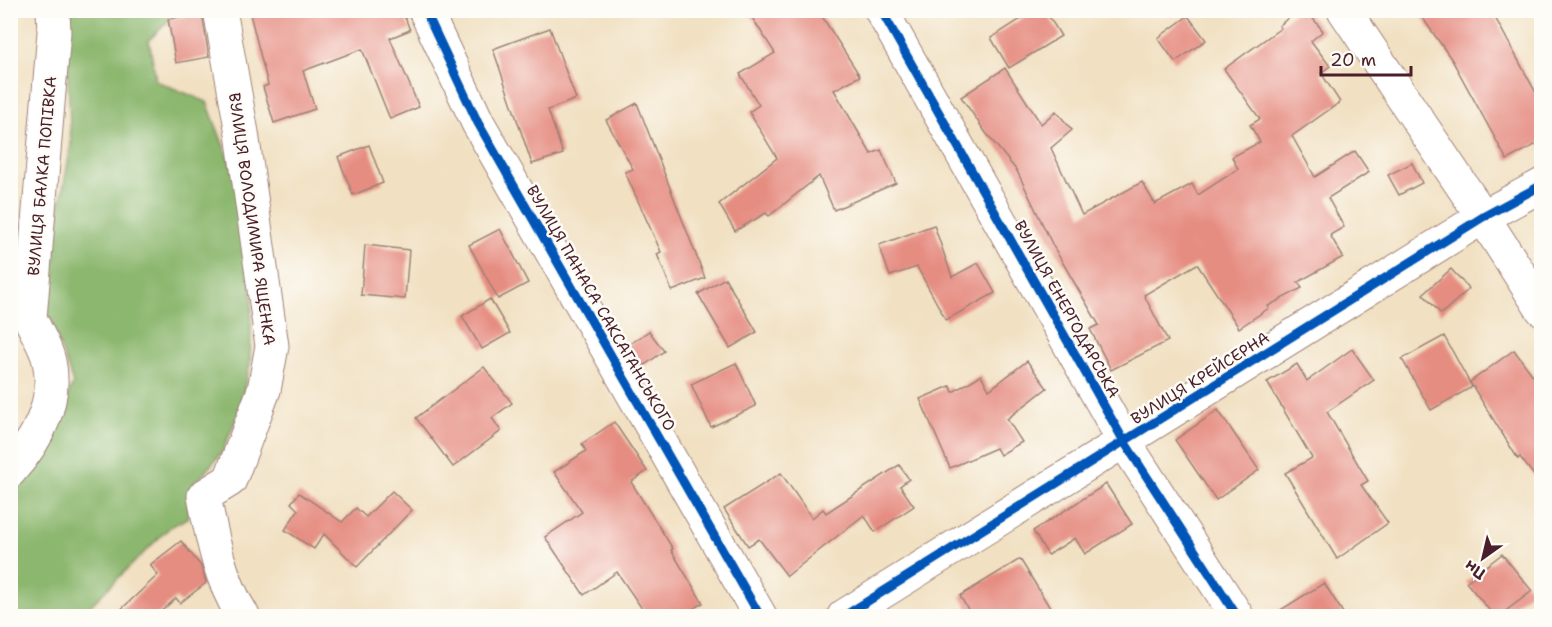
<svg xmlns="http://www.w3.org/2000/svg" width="1552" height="627" font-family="'Shantell Sans',sans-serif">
	<rect width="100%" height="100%" fill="#fdfcf7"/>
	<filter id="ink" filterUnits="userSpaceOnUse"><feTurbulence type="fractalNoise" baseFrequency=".0167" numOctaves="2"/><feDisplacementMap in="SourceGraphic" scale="12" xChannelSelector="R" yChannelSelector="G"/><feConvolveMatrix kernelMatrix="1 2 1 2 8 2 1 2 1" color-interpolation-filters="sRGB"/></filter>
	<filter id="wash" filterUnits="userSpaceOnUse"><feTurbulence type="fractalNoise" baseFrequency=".008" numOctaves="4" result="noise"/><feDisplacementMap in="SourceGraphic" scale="24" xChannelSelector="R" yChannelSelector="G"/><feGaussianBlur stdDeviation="1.35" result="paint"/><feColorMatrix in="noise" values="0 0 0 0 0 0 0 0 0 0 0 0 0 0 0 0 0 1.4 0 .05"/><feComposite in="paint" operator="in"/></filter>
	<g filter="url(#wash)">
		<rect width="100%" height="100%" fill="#f1e0c1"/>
		<polygon fill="#8cb76e" stroke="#6b6b4c" stroke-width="1.5" points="65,11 178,11 149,40 156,81 207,102 239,186 252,300 250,364 237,417 222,452 194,485 187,518 170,527 92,604 85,616 11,616 10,490 47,443 73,383 43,298 71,146"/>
		<g id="blocks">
			<g fill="#e68d82">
				<polygon points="249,10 402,10 410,30 390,38 419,107 390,119 362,49 303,71 315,109 274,123 263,87 268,85"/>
				<polygon points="747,10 818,10 860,76 834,90 871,154 881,150 896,183 834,210 819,176 769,216 766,213 735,231 719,204 777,158 749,112 759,105 740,74 775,53"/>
				<polygon points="1035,10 1045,10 1061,36 1009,68 991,38"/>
				<polygon points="1297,10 1306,10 1323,31 1311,41 1330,66 1321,73 1340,102 1292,136 1315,177 1355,151 1369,172 1328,198 1344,227 1330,235 1343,257 1298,282 1302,288 1268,306 1269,308 1239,328 1197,264 1144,295 1168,341 1111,370 1090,329 1099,325 1053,246 1017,171 986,133 961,97 1005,68 1041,124 1056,111 1072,130 1051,148 1082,215 1142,182 1155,204 1192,184 1198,195 1238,169 1232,157 1260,142 1250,125 1260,119 1224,69 1281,28 1279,26"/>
				<polygon points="1417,10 1491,10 1542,104 1542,141 1507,160 1452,60"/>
				<polygon points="202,13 209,57 176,63 168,19"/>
				<polygon points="1188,16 1206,40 1175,62 1158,38"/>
				<polygon points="550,28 576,99 548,110 563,154 532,164 493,49"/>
				<polygon points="637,103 705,278 672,291 657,254 661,252 625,172 633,169 606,120"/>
				<polygon points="369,145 383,183 353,195 338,157"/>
				<polygon points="1412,163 1422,183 1399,195 1388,175"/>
				<polygon points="934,225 952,277 978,263 995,293 946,320 917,267 890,276 879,245"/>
				<polygon points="500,229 528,283 498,299 469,245"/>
				<polygon points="365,245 409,250 405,299 361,295"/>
				<polygon points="1451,269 1469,289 1441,314 1423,294"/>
				<polygon points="725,278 757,332 730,348 698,294"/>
				<polygon points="490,299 510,333 482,349 462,316"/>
				<polygon points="649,331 664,351 642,367 627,346"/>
				<polygon points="1444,336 1472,387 1431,410 1402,359"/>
				<polygon points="1352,349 1374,380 1327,412 1368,481 1361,485 1388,523 1337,559 1285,473 1312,458 1267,382 1297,364 1307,381"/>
				<polygon points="1514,350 1542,388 1542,486 1520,457 1518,459 1470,382"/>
				<polygon points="1027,361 1047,388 1007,419 1022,442 1000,455 996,448 950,468 920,399 950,386 953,392 981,375 989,390"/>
				<polygon points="736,363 756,406 711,427 691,384"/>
				<polygon points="484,367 512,403 492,418 501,431 453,467 416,418"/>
				<polygon points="1218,410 1259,470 1216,500 1175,440"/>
				<polygon points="614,422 647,471 631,482 673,549 671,550 703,603 680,616 647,616 617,572 584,595 545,537 582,512 554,472 586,451 582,444"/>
				<polygon points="899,465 909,479 900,486 914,506 875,532 864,515 787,576 759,539 748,546 724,509 781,473 812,518 823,509 826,513"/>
				<polygon points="1106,484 1132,524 1085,554 1075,538 1048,555 1033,531"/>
				<polygon points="392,491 412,510 357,567 324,534 314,549 285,530 298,510 291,503 299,493 342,522 356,508 366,517"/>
				<polygon points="181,541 201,566 206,583 180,603 176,598 156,616 114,616 158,575 150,565"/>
				<polygon points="1502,554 1532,591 1499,616 1494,616 1466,582"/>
				<polygon points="1020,559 1055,616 972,616 960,596"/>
				<polygon points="1324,583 1345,616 1271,616"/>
			</g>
		</g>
	</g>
	<g filter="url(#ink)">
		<use href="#blocks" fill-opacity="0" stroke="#9e8076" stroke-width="1.5"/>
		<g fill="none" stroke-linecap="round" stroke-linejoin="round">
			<g stroke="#9e8076" stroke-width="35">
				<g id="minor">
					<path d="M220,10L242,133L272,346L264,390L230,480L204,496C212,538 220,580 243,616"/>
					<polyline points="425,10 478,123 760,616"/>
					<polyline points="881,10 1125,443 1237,616"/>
					<polyline points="1344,10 1483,217 1542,309"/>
					<path d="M10,471C37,441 58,402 49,361C46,347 36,332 30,318L54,32L53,10"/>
					<polyline points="844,616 1483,217 1542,185"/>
				</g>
			</g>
			<use href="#minor" stroke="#fff" stroke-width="33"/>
			<g stroke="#fdfcf7" stroke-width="13">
				<g id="cycleway">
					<polyline points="425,10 478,123 760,616"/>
					<polyline points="881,10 1125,443 1237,616"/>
					<polyline points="844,616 1483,217 1542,185"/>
				</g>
			</g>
			<use href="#cycleway" stroke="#0057b8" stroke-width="9"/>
		</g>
	</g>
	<g text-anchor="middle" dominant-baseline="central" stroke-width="5" stroke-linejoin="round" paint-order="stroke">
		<g font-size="16" fill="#4a1f2b" stroke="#fdfcf7">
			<text transform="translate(42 176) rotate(-85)">ВУЛИЦЯ БАЛКА ПОПІВКА</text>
			<text transform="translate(252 219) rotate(82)">ВУЛИЦЯ ВОЛОДИМИРА ЯЩЕНКА</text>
			<text transform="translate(601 308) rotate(60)">ВУЛИЦЯ ПАНАСА САКСАГАНСЬКОГО</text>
			<text transform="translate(1067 309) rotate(61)">ВУЛИЦЯ ЕНЕРГОДАРСЬКА</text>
			<text transform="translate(1200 378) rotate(-32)">ВУЛИЦЯ КРЕЙСЕРНА</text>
		</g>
	</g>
	<rect width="1552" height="627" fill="none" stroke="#fdfcf7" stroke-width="36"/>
	<g transform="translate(1483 558) rotate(214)" stroke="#fdfcf7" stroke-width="4.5" paint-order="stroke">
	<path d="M0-4.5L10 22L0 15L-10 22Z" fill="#4a1f2b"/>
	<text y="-9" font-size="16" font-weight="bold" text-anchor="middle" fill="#4a1f2b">Пн</text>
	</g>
	<path d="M1321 66v9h90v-9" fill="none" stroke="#4a1f2b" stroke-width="3"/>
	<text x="1330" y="66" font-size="18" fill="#4a1f2b" stroke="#fdfcf7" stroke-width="4.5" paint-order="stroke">20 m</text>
</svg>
